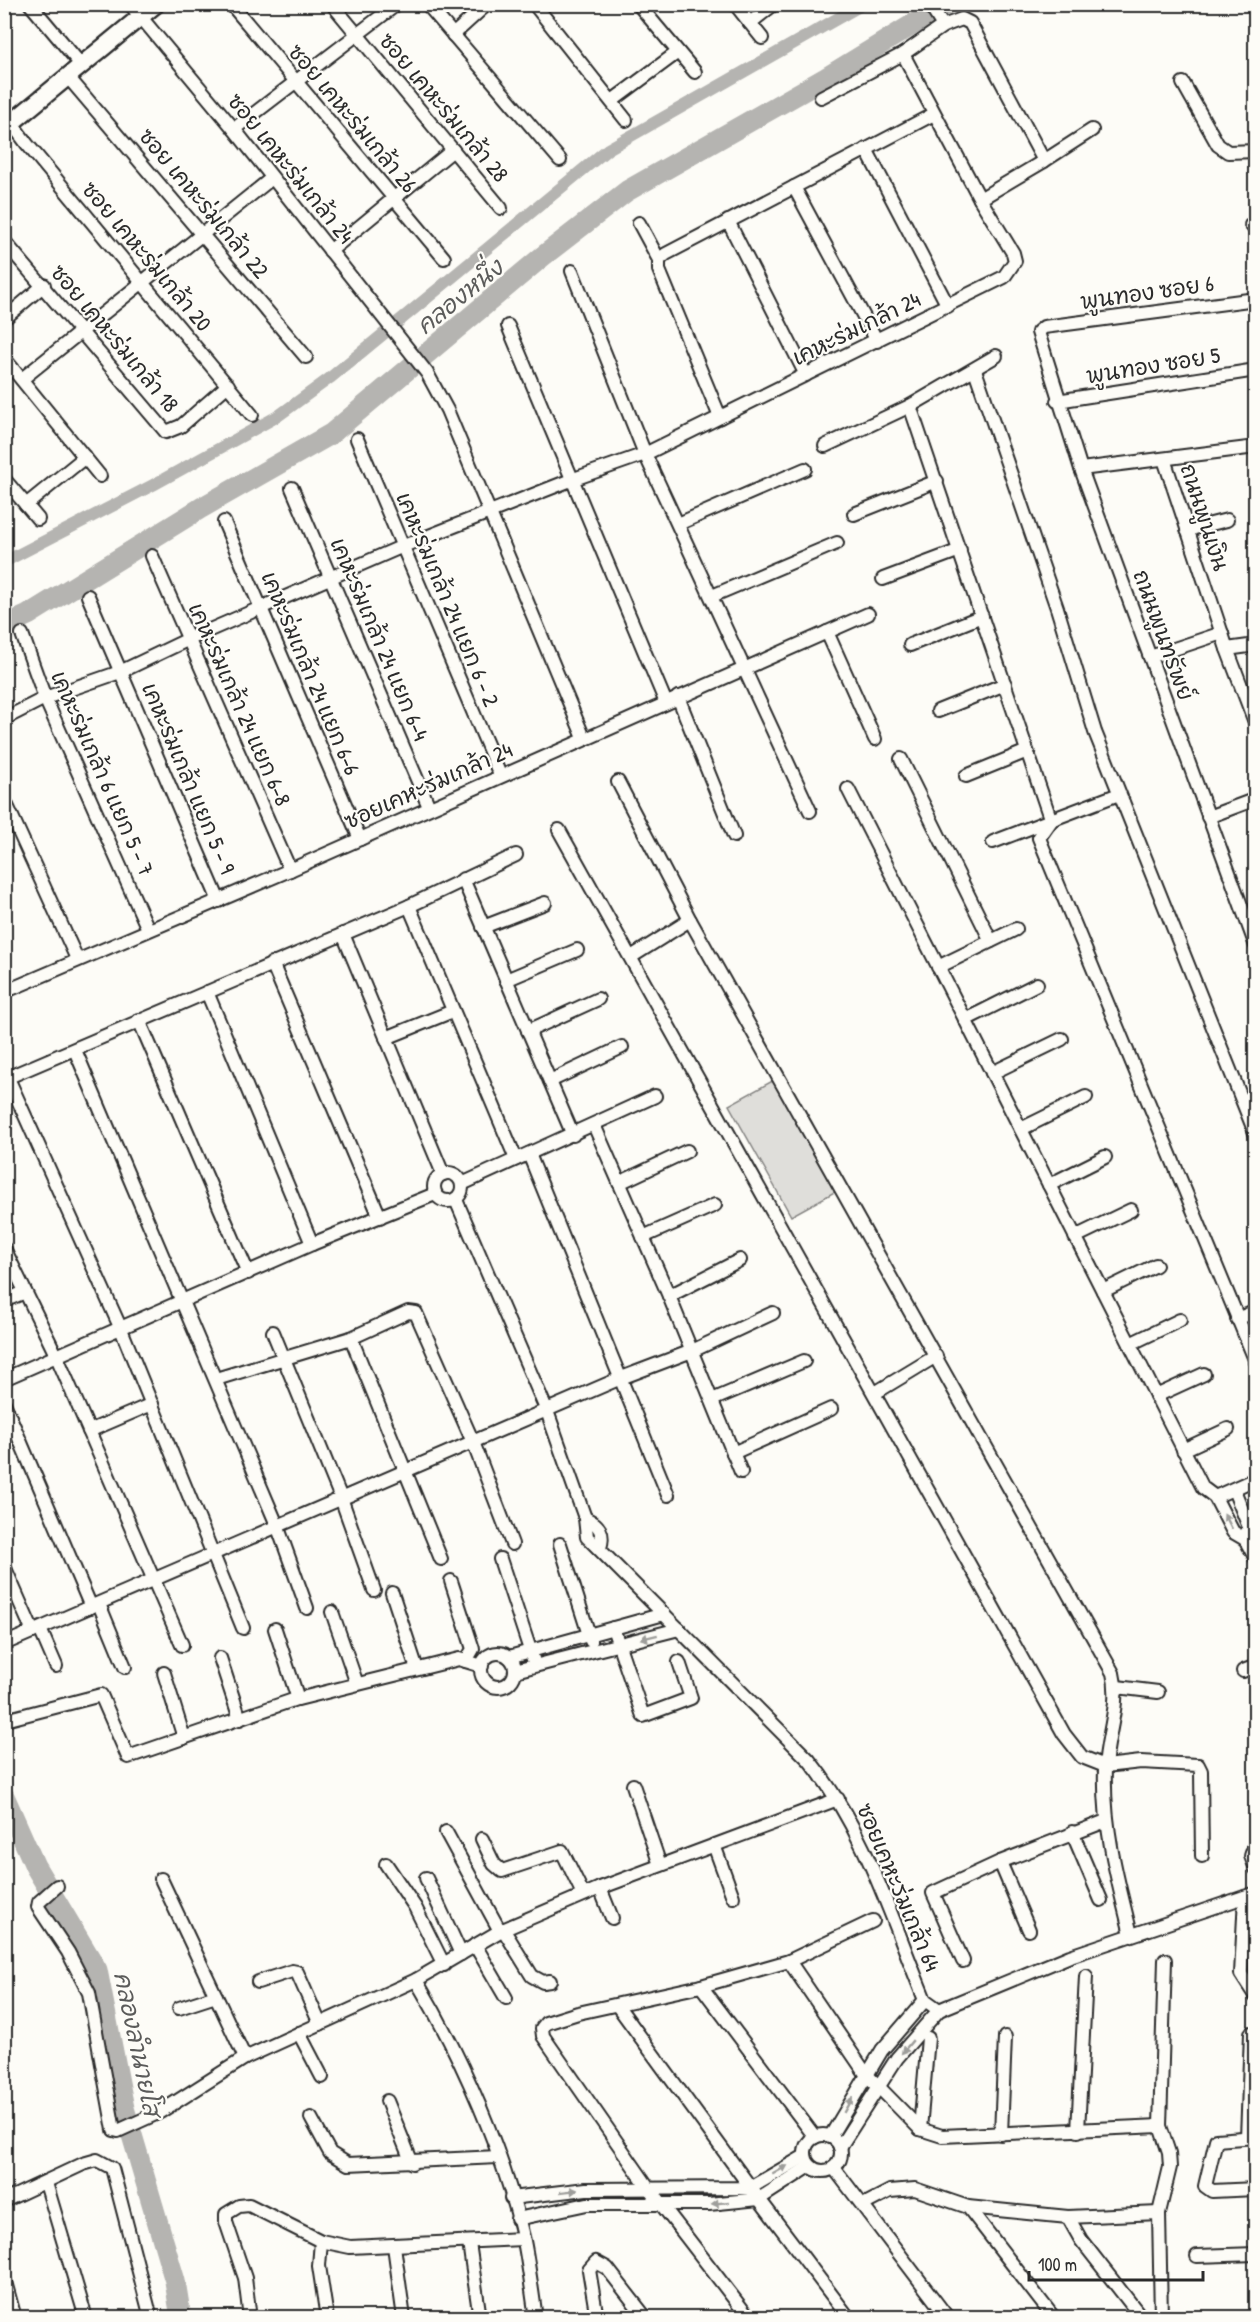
<svg xmlns="http://www.w3.org/2000/svg" width="1260" height="2322" font-family="'Patrick Hand','Playpen Sans Thai',sans-serif">
	<rect width="100%" height="100%" fill="#fdfcf7"/>
	<filter id="ink" filterUnits="userSpaceOnUse"><feTurbulence type="fractalNoise" baseFrequency=".0167" numOctaves="2"/><feDisplacementMap in="SourceGraphic" scale="12" xChannelSelector="R" yChannelSelector="G"/><feConvolveMatrix kernelMatrix="1 2 1 2 8 2 1 2 1" color-interpolation-filters="sRGB"/></filter>
	<g filter="url(#ink)">
		<polygon fill="#dfdeda" stroke="#858482" stroke-width="1.5" points="778,1078 840,1189 791,1216 729,1105"/>
		<g fill="none" stroke-linecap="round" stroke-linejoin="round">
			<polyline stroke="#b5b4b1" stroke-width="12" points="4,562 153,485 278,416 330,378 608,149 863,4"/>
			<g stroke="#b5b4b1" stroke-width="21">
				<polyline points="1255,4 1256,5"/>
				<polyline points="4,626 28,615 201,508 331,434 543,256 627,191 824,79 946,4"/>
				<polyline points="4,1796 35,1866 97,1970 124,2108 175,2281 181,2318"/>
			</g>
			<g stroke="#2b2b2b" stroke-width="16">
				<g id="street">
					<polyline points="30,4 82,66"/>
					<polyline points="130,4 234,129 427,373 447,410 584,738"/>
					<polyline points="231,4 444,258"/>
					<polyline points="332,4 501,208"/>
					<polyline points="427,4 560,160"/>
					<polyline points="534,4 626,120"/>
					<polyline points="638,4 695,72"/>
					<polyline points="735,4 750,23"/>
					<polyline points="929,4 943,26"/>
					<polyline points="453,35 487,4"/>
					<polyline points="762,38 750,23 774,4"/>
					<polyline points="68,77 306,357"/>
					<polyline points="1183,83 1218,145 1228,152 1256,151"/>
					<polyline points="821,97 903,54 943,26 962,19 970,23 1044,161 980,199"/>
					<polyline points="612,101 678,52"/>
					<polyline points="4,113 27,144 252,415"/>
					<polyline points="234,129 397,4"/>
					<polyline points="866,149 948,306"/>
					<polyline points="1044,161 1092,130"/>
					<polyline points="794,187 877,341"/>
					<polyline points="728,221 806,375"/>
					<polyline points="639,223 659,260"/>
					<polyline points="1251,225 1256,224"/>
					<polyline points="4,241 166,432 181,426 228,385"/>
					<polyline points="330,251 453,150"/>
					<polyline points="659,260 666,254 934,114"/>
					<polyline points="659,260 659,270 720,417"/>
					<polyline points="572,271 645,454 810,811"/>
					<polyline points="1256,299 1044,327 1038,332 1081,469 1256,946"/>
					<polyline points="4,319 44,285"/>
					<polyline points="508,326 666,703"/>
					<polyline points="4,358 100,476"/>
					<polyline points="975,370 1057,608 1095,732 1256,1135"/>
					<polyline points="22,379 272,178"/>
					<polyline points="1057,401 1256,370"/>
					<polyline points="910,406 1051,821 1039,838 1256,1362"/>
					<polyline points="357,439 500,775"/>
					<polyline points="825,446 910,406 996,356"/>
					<polyline points="1164,459 1227,649 1256,725"/>
					<polyline points="1081,469 1256,447"/>
					<polyline points="4,479 38,519"/>
					<polyline points="292,488 429,807"/>
					<polyline points="26,505 85,457"/>
					<polyline points="854,514 937,481"/>
					<polyline points="224,522 360,839"/>
					<polyline points="678,524 805,469"/>
					<polyline points="1187,530 1227,520"/>
					<polyline points="152,556 290,870"/>
					<polyline points="883,579 960,550"/>
					<polyline points="88,596 219,901"/>
					<polyline points="712,596 837,543"/>
					<polyline points="827,632 875,739"/>
					<polyline points="22,634 45,698 148,929"/>
					<polyline points="910,645 982,616"/>
					<polyline points="1227,649 1256,645"/>
					<polyline points="1150,657 1222,633"/>
					<polyline points="678,697 734,836"/>
					<polyline points="938,711 1005,684"/>
					<polyline points="4,719 45,698 120,672 189,639 401,547 571,480 645,454 1004,277 1015,261 1013,253 980,199 903,54"/>
					<polyline points="901,759 991,941"/>
					<polyline points="966,776 1025,752"/>
					<path d="M618,782L690,920L1113,1673C1121,1705 1106,1737 1105,1769C1103,1826 1117,1879 1131,1934"/>
					<polyline points="848,789 1203,1488 1215,1497 1253,1480"/>
					<polyline points="4,799 77,959"/>
					<polyline points="1208,817 1256,799"/>
					<polyline points="559,830 1064,1734 1082,1757 1105,1766 1141,1762 1198,1765 1201,1771 1202,1856"/>
					<polyline points="993,842 1119,794"/>
					<polyline points="463,879 573,1135"/>
					<polyline points="409,906 516,1159"/>
					<polyline points="483,927 545,903"/>
					<polyline points="343,934 443,1174"/>
					<polyline points="631,957 690,920"/>
					<polyline points="272,963 380,1217"/>
					<polyline points="938,967 1016,929"/>
					<polyline points="506,980 577,950"/>
					<polyline points="4,992 290,870 868,614"/>
					<polyline points="207,992 312,1244"/>
					<polyline points="139,1020 248,1273"/>
					<polyline points="965,1020 1037,984"/>
					<polyline points="528,1031 598,999"/>
					<polyline points="386,1038 453,1011"/>
					<polyline points="75,1050 277,1525 307,1608"/>
					<polyline points="992,1073 1062,1039"/>
					<polyline points="8,1078 121,1329 243,1628"/>
					<polyline points="4,1079 409,906 516,855"/>
					<polyline points="550,1081 622,1047"/>
					<polyline points="594,1125 669,1296 741,1472"/>
					<polyline points="1021,1129 1086,1097"/>
					<polyline points="529,1154 668,1495"/>
					<circle cx="448" cy="1187" r="14"/>
					<polyline points="619,1183 687,1151"/>
					<polyline points="462,1184 655,1096"/>
					<polyline points="1049,1185 1105,1157"/>
					<path d="M456,1200L547,1411L585,1518L587,1537L809,1760C865,1829 891,1918 925,2000L939,2010L1070,1956L1256,1893"/>
					<polyline points="643,1237 715,1205"/>
					<polyline points="1075,1237 1131,1210"/>
					<polyline points="4,1248 57,1357 182,1645"/>
					<polyline points="1103,1291 1156,1265"/>
					<polyline points="669,1296 740,1260"/>
					<polyline points="4,1301 25,1292"/>
					<polyline points="1237,1319 1256,1311"/>
					<polyline points="273,1332 341,1498 374,1590"/>
					<polyline points="351,1338 441,1559"/>
					<polyline points="1130,1344 1180,1320"/>
					<polyline points="4,1379 312,1244 435,1194"/>
					<polyline points="216,1379 351,1338 408,1312 416,1313 473,1442 512,1544"/>
					<polyline points="875,1393 936,1356"/>
					<polyline points="1156,1396 1204,1374"/>
					<polyline points="712,1400 804,1361"/>
					<polyline points="4,1403 91,1607"/>
					<polyline points="89,1431 152,1404"/>
					<polyline points="1183,1450 1228,1429"/>
					<polyline points="733,1453 831,1409"/>
					<polyline points="1234,1490 1249,1527 1245,1539"/>
					<polyline points="1215,1497 1233,1532 1245,1539 1256,1559"/>
					<path d="M585,1518C599,1524 605,1532 600,1548"/>
					<polyline points="560,1544 591,1641"/>
					<polyline points="500,1559 533,1659"/>
					<polyline points="4,1566 33,1632"/>
					<polyline points="451,1581 473,1649 466,1661"/>
					<polyline points="392,1593 417,1669"/>
					<polyline points="99,1604 125,1667"/>
					<polyline points="332,1612 357,1684"/>
					<polyline points="613,1628 643,1716 691,1698 679,1662"/>
					<polyline points="40,1629 56,1666"/>
					<polyline points="275,1629 298,1699 459,1659 482,1666"/>
					<polyline points="4,1644 621,1378 692,1351 773,1313"/>
					<circle cx="498" cy="1670" r="17"/>
					<polyline points="509,1657 664,1614"/>
					<polyline points="220,1658 240,1719"/>
					<polyline points="515,1671 679,1629"/>
					<polyline points="1243,1671 1256,1666"/>
					<polyline points="164,1673 184,1738"/>
					<polyline points="1117,1687 1158,1692"/>
					<polyline points="9,1719 101,1695 128,1757 299,1698"/>
					<polyline points="633,1785 660,1865"/>
					<polyline points="446,1832 500,1931"/>
					<polyline points="1072,1832 1101,1900"/>
					<polyline points="482,1839 494,1864 502,1871 562,1851 583,1894"/>
					<polyline points="1256,1841 1251,1856 1256,1869"/>
					<polyline points="714,1845 733,1897"/>
					<polyline points="1000,1862 1029,1930"/>
					<polyline points="386,1864 415,1907 444,1965"/>
					<polyline points="426,1878 461,1954"/>
					<polyline points="161,1879 245,2058"/>
					<polyline points="57,1886 39,1902 38,1907 68,1952 89,1993 114,2130 118,2131 160,2112 245,2058 416,1980 500,1931 600,1888 838,1799"/>
					<polyline points="600,1888 612,1918"/>
					<polyline points="1245,1897 1241,1974 1256,1997"/>
					<polyline points="503,1929 532,1976 543,1982 550,1981"/>
					<polyline points="475,1945 506,1998"/>
					<polyline points="789,1961 866,2074 920,2129 942,2136 1160,2126"/>
					<polyline points="963,1961 933,1893 1000,1862 1106,1821"/>
					<path d="M416,1980C461,2055 505,2155 524,2241C529,2266 532,2292 536,2318"/>
					<polyline points="258,1982 292,1971 297,1972 320,2024"/>
					<polyline points="701,1986 815,2137"/>
					<polyline points="617,2005 759,2199 849,2318"/>
					<polyline points="179,2008 216,1996"/>
					<polyline points="299,2033 322,2077"/>
					<polyline points="387,2101 412,2163"/>
					<polyline points="311,2118 330,2153 348,2164 498,2157"/>
					<polyline points="920,2129 928,2038"/>
					<polyline points="1078,2131 1086,1976"/>
					<polyline points="1001,2134 1005,2037"/>
					<circle cx="823" cy="2153" r="18"/>
					<polyline points="830,2137 882,2050 925,2000"/>
					<polyline points="1247,2137 1251,2033"/>
					<polyline points="1256,2137 1216,2140 1205,2186 1212,2191 1256,2189"/>
					<polyline points="840,2147 897,2058 939,2010"/>
					<polyline points="834,2168 948,2318"/>
					<polyline points="46,2183 86,2318"/>
					<polyline points="511,2198 586,2189 750,2188 805,2156"/>
					<polyline points="4,2201 83,2164 97,2160 112,2168 151,2318"/>
					<polyline points="863,2205 890,2191 915,2189 968,2207 1068,2217 1159,2213"/>
					<polyline points="968,2207 1054,2318"/>
					<polyline points="1068,2217 1081,2240 1142,2318"/>
					<polyline points="517,2219 587,2204 709,2204 759,2199 810,2166"/>
					<polyline points="321,2241 319,2266 327,2318"/>
					<polyline points="469,2243 480,2318"/>
					<polyline points="394,2246 404,2318"/>
					<polyline points="1197,2256 1256,2254"/>
					<polyline points="4,2278 15,2318"/>
					<polyline points="250,2318 245,2278 226,2222 226,2214 239,2206 249,2205 321,2241 350,2247 523,2239"/>
					<polyline points="597,2318 589,2270 596,2262 607,2268 646,2318"/>
					<polyline points="749,2318 648,2187 543,2036 542,2028 546,2023 578,2013 701,1986 789,1961 873,1921"/>
					<polyline points="1161,2318 1159,2213 1170,2167 1169,2153 1160,2126 1165,1960"/>
					<polyline points="1248,2318 1256,2317"/>
				</g>
			</g>
			<g stroke="#2b2b2b" stroke-width="21">
				<polyline id="secondary" points="4,129 156,4"/>
			</g>
			<use href="#street" stroke="#fdfcf7" stroke-width="12"/>
			<use href="#secondary" stroke="#fdfcf7" stroke-width="16"/>
		</g>
		<defs><path id="oneway-solid" d="M-6-.8H1V-3.2L6.5 0L1 3.2V.8H-6Z" transform="scale(1.5)"/></defs>
		<g fill="#9e9e9b">
			<use href="#oneway-solid" transform="translate(1228 1521) rotate(-117)"/>
			<use href="#oneway-solid" transform="translate(649 1637) rotate(166)"/>
			<use href="#oneway-solid" transform="translate(907 2047) rotate(130)"/>
			<use href="#oneway-solid" transform="translate(848 2105) rotate(-60)"/>
			<use href="#oneway-solid" transform="translate(780 2170) rotate(-30)"/>
			<use href="#oneway-solid" transform="translate(569 2191) rotate(-7)"/>
			<use href="#oneway-solid" transform="translate(720 2203) rotate(174)"/>
		</g>
	</g>
	<g text-anchor="middle" dominant-baseline="central" stroke-width="4.5" stroke-linejoin="round" paint-order="stroke">
		<g font-size="22" fill="#2b2b2b" stroke="#fdfcf7">
			<text transform="translate(444 107) rotate(50)">ซอย เคหะร่มเกล้า 28</text>
			<text transform="translate(353 118) rotate(50)">ซอย เคหะร่มเกล้า 26</text>
			<text transform="translate(291 168) rotate(51)">ซอย เคหะร่มเกล้า 24</text>
			<text transform="translate(204 203) rotate(50)">ซอย เคหะร่มเกล้า 22</text>
			<text transform="translate(147 256) rotate(50)">ซอย เคหะร่มเกล้า 20</text>
			<text transform="translate(1147 292) rotate(-8)">พูนทอง ซอย 6</text>
			<text transform="translate(856 328) rotate(-26)">เคหะร่มเกล้า 24</text>
			<text transform="translate(115 338) rotate(50)">ซอย เคหะร่มเกล้า 18</text>
			<text transform="translate(1153 365) rotate(-9)">พูนทอง ซอย 5</text>
			<text transform="translate(1205 517) rotate(72)">ถนนพูนเงิน</text>
			<text transform="translate(448 599) rotate(67)">เคหะร่มเกล้า 24 แยก 6 - 2</text>
			<text transform="translate(1164 635) rotate(70)">ถนนพูนทรัพย์</text>
			<text transform="translate(380 639) rotate(67)">เคหะร่มเกล้า 24 แยก 6-4</text>
			<text transform="translate(311 673) rotate(67)">เคหะร่มเกล้า 24 แยก 6-6</text>
			<text transform="translate(240 704) rotate(66)">เคหะร่มเกล้า 24 แยก 6-8</text>
			<text transform="translate(103 773) rotate(66)">เคหะร่มเกล้า 6 แยก 5 - 7</text>
			<text transform="translate(189 778) rotate(67)">เคหะร่มเกล้า แยก 5 - 9</text>
			<text transform="translate(428 785) rotate(-24)">ซอยเคหะร่มเกล้า 24</text>
			<text transform="translate(899 1887) rotate(67)">ซอยเคหะร่มเกล้า 64</text>
		</g>
		<g font-size="24" font-style="italic" fill="#5b5b5a" stroke="#fdfcf7">
			<text transform="translate(459 296) rotate(-39)">คลองหนึ่ง</text>
			<text transform="translate(138 2043) rotate(78)">คลองลำนายโส</text>
		</g>
	</g>
	<rect width="1260" height="2322" fill="none" stroke="#fdfcf7" stroke-width="24"/>
	<rect x="12" y="12" width="1236" height="2298" fill="none" stroke="#2b2b2b" stroke-width="2" filter="url(#ink)"/>
	<path d="M1029 2271v9h174v-9" fill="none" stroke="#2b2b2b" stroke-width="3"/>
	<text x="1038" y="2271" font-size="18" fill="#2b2b2b" stroke="#fdfcf7" stroke-width="4.5" paint-order="stroke">100 m</text>
</svg>
